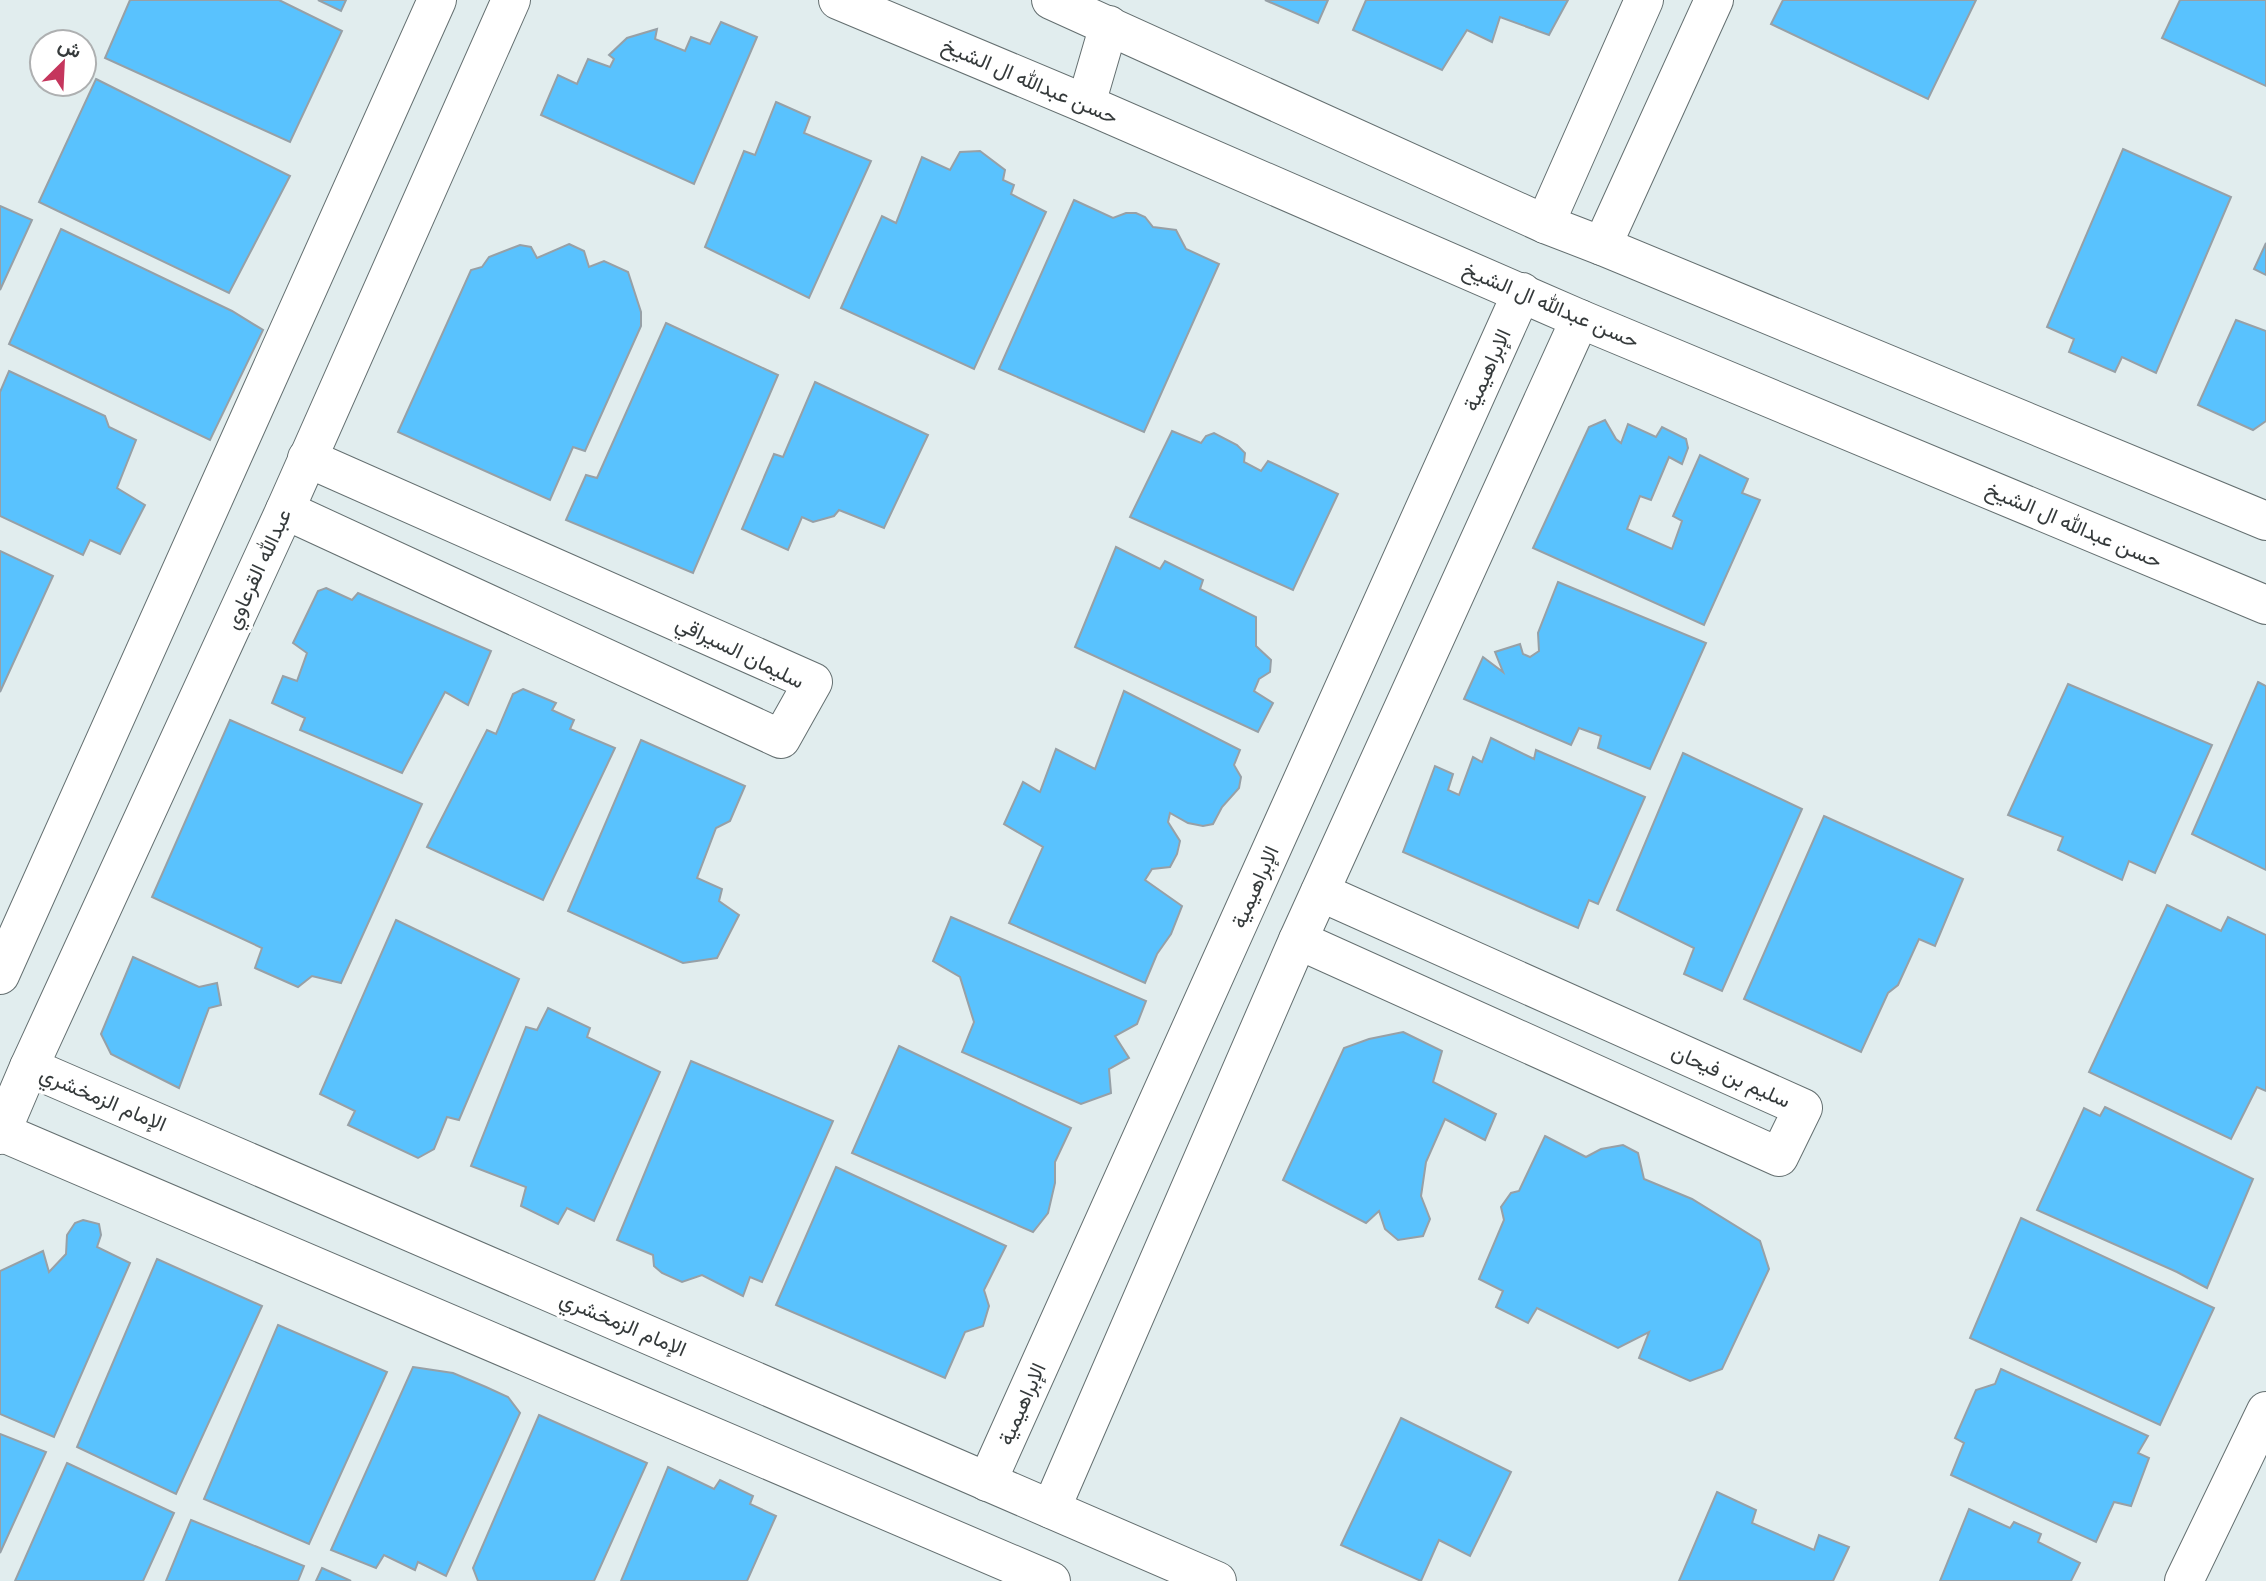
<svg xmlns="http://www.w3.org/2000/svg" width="2266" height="1581" font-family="'Nunito Sans',Vazirmatn,sans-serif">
	<rect width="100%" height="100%" fill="#e1edee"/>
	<g fill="#59c2fe" stroke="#97a0a6" stroke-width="2">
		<polygon points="130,0 279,0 342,31 290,142 105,58"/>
		<polygon points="318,0 346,0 341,11"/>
		<polygon points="1265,0 1328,0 1318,23"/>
		<polygon points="1366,0 1568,0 1549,35 1500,17 1492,42 1467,30 1442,70 1353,30"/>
		<polygon points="1783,0 1976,0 1928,99 1771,24"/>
		<polygon points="2180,0 2266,0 2266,86 2162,38"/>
		<polygon points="721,22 757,37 694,184 541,115 558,75 577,84 588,59 610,67 614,59 609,55 627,38 657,29 655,39 685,51 691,37 710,44"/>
		<polygon points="96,79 290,176 229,293 39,202"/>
		<polygon points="776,102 810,117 804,133 871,161 809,298 705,247 744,151 755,155"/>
		<polygon points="2123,149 2231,197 2156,373 2122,357 2115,372 2069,352 2074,339 2047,327"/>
		<polygon points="980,151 1005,170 1003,180 1014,185 1011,194 1046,212 974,369 841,308 882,216 896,223 922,157 950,170 960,152"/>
		<polygon points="1074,200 1113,218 1126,213 1136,213 1145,217 1153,227 1176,230 1186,249 1219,264 1144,432 999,369"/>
		<polygon points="0,206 32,220 0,290"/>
		<polygon points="61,229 232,311 263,330 210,440 9,344"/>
		<polygon points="2266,243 2266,275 2254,269"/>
		<polygon points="569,244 584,251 589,267 604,261 628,272 641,312 641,326 585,451 573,447 550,500 398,432 471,270 482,267 489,257 520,245 531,247 537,258"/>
		<polygon points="2236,320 2266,331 2266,421 2253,430 2198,405"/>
		<polygon points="666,323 778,375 693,573 566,520 586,475 597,478"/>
		<polygon points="9,371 105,416 109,427 136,440 117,488 145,505 120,554 90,540 83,555 0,516 0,392"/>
		<polygon points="815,382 928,435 884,528 839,510 834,516 813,522 802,517 788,550 742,529 774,454 783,457"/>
		<polygon points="1605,420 1616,439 1621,443 1628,424 1656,437 1662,427 1686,439 1688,448 1682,464 1669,457 1651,500 1640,496 1627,529 1672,549 1682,521 1673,516 1700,455 1748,479 1742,493 1760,500 1704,625 1533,548 1589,427"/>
		<polygon points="1172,431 1201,443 1206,436 1214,433 1237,445 1245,453 1244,462 1261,471 1268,461 1338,494 1293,590 1130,517"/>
		<polygon points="1116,547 1160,569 1165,561 1203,580 1200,589 1256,617 1256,646 1271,660 1270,672 1259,679 1254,691 1273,703 1258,732 1075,647"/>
		<polygon points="0,551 53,576 0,692"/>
		<polygon points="1558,582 1706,643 1650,769 1598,748 1601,736 1579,728 1571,745 1464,699 1483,657 1503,672 1495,652 1520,644 1523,654 1530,657 1539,651 1538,633"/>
		<polygon points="326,588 352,600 358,593 491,651 468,705 445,692 402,773 300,730 305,718 272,703 283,676 297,681 307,653 293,643 318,591"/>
		<polygon points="2258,682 2266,686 2266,870 2192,834"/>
		<polygon points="2068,684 2212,745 2155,873 2129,861 2122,880 2058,850 2063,837 2008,815"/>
		<polygon points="523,689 556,703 552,710 574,720 570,729 615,748 543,900 427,847 487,730 496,734 513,694"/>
		<polygon points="1124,691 1240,750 1234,765 1241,777 1239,788 1222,807 1213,824 1203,826 1188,823 1170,813 1168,822 1180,841 1177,854 1170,867 1152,869 1145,880 1182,906 1171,934 1157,954 1145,983 1009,923 1043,847 1004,824 1023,782 1040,792 1056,749 1095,769"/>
		<polygon points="230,720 422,804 341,983 312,976 298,987 255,968 262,948 152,897"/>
		<polygon points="1491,738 1534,759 1536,750 1645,797 1598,904 1589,900 1578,928 1403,852 1435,766 1453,774 1448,790 1459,795 1473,757 1482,762"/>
		<polygon points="641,740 745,786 730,821 716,828 697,878 722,889 719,901 739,915 717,958 683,963 568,911"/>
		<polygon points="1683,753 1802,809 1722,991 1684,974 1694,948 1617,910"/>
		<polygon points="1824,816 1963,879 1935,946 1919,939 1898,985 1888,993 1861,1052 1744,999"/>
		<polygon points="2167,905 2221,931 2228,917 2266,935 2266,1091 2257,1087 2231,1139 2089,1072"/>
		<polygon points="951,917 1146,1001 1137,1024 1115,1036 1129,1058 1109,1069 1111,1093 1081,1104 962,1052 974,1022 960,977 933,961"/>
		<polygon points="396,920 519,979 459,1120 447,1117 434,1149 418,1158 348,1125 355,1111 320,1094"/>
		<polygon points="133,957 199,987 217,983 221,1005 209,1008 179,1088 111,1054 101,1034"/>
		<polygon points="548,1008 590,1028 587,1037 660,1072 594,1221 567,1208 558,1224 521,1206 526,1187 471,1166 526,1027 537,1030"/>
		<polygon points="1403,1032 1442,1051 1433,1082 1496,1114 1485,1140 1445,1119 1426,1162 1421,1196 1430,1219 1423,1236 1398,1240 1385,1229 1379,1211 1366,1223 1283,1180 1344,1048 1369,1039"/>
		<polygon points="899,1046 1071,1128 1055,1162 1055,1183 1048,1213 1033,1232 852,1153"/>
		<polygon points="691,1061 833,1121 762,1282 750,1277 743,1296 702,1275 682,1282 662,1273 654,1266 653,1255 617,1240"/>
		<polygon points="2105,1107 2253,1179 2207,1288 2177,1272 2037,1210 2084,1108 2100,1116"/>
		<polygon points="1545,1136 1586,1157 1601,1149 1623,1145 1638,1153 1644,1179 1692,1199 1760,1241 1769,1269 1722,1369 1690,1381 1639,1358 1649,1332 1618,1348 1537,1308 1528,1323 1496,1307 1503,1291 1479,1279 1504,1220 1501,1207 1511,1193 1519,1191"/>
		<polygon points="836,1167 1006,1246 984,1290 989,1306 983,1326 965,1332 945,1378 776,1305"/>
		<polygon points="2021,1218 2214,1308 2160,1425 1970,1338"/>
		<polygon points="83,1220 99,1224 101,1235 97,1247 130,1263 54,1437 0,1414 0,1271 43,1251 49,1272 66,1254 67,1235 75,1223"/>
		<polygon points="157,1259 262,1306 176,1494 77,1447"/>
		<polygon points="278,1325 387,1372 309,1544 204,1499"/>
		<polygon points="413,1367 453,1373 486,1387 508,1397 520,1413 446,1576 418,1562 415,1570 384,1555 376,1568 331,1550"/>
		<polygon points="2001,1369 2148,1436 2138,1453 2149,1458 2131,1506 2114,1502 2096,1542 1951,1475 1964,1443 1955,1438 1976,1390 1995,1384"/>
		<polygon points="539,1415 647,1463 594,1581 478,1581 473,1568"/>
		<polygon points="1401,1418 1511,1472 1470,1556 1439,1540 1421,1581 1341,1545"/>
		<polygon points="0,1434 46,1452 0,1553"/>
		<polygon points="67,1463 174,1513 143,1581 15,1581"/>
		<polygon points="668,1467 714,1489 720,1480 753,1496 750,1504 776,1516 747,1581 621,1581"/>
		<polygon points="1717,1492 1756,1510 1752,1523 1814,1550 1819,1535 1849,1547 1833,1581 1679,1581"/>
		<polygon points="1969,1509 2010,1528 2014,1522 2041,1534 2038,1542 2080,1563 2071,1581 1940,1581"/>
		<polygon points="191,1520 304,1566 298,1581 166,1581"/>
		<polygon points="322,1568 351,1581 316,1581"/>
	</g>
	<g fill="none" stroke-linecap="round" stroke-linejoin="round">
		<g stroke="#646f70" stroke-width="40">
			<g id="minor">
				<polyline points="1545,224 1644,0"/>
				<polyline points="1602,246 1714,0"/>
				<polyline points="285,510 781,739 813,682 307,458"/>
				<polyline points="1298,940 1779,1157 1803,1108 1320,892"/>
				<polyline points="0,975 437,0"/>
				<polyline points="29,1067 1217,1581"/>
				<polyline points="1,1132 1051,1581"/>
				<polyline points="0,1135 29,1067 285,510 511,0"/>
				<polyline points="987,1482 1522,292"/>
				<polyline points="1051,1509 1298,940 1580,319"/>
			</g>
		</g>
		<g stroke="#646f70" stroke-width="40">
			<g id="tertiary">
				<polyline points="838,0 1086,104 1580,319 2266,605"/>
				<polyline points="1051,0 1545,224 1602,246 2266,521"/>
				<polyline points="1086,104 1109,25"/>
				<polyline points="2184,1581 2266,1411"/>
			</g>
		</g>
		<use href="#minor" stroke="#fff" stroke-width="38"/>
		<use href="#tertiary" stroke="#fff" stroke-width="38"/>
	</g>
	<g text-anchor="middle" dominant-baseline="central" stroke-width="7" stroke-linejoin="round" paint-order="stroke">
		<g font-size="21" fill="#353a3b" stroke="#fff">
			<text transform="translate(1030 81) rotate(23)">حسن عبدالله ال الشيخ</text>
			<text transform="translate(1551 305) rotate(23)">حسن عبدالله ال الشيخ</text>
			<text transform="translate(1487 370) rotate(-66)">الإبراهيمية</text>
			<text transform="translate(2074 525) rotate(23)">حسن عبدالله ال الشيخ</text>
			<text transform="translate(258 569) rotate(-65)">عبدالله القرعاوي</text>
			<text transform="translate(740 652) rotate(26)">سليمان السيراقي</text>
			<text transform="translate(1255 887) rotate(-66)">الإبراهيمية</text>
			<text transform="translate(1731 1076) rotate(24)">سليم بن فيحان</text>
			<text transform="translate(103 1099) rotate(23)">الإمام الزمخشري</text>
			<text transform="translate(623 1324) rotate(23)">الإمام الزمخشري</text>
			<text transform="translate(1022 1404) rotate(-66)">الإبراهيمية</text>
		</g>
	</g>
	<g transform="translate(63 63) rotate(24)"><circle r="33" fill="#ffffff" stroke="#aeb0b1" stroke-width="2"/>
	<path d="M0-5L12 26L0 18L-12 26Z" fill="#c5365d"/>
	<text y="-10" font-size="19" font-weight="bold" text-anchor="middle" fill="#353a3b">ش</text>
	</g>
</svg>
